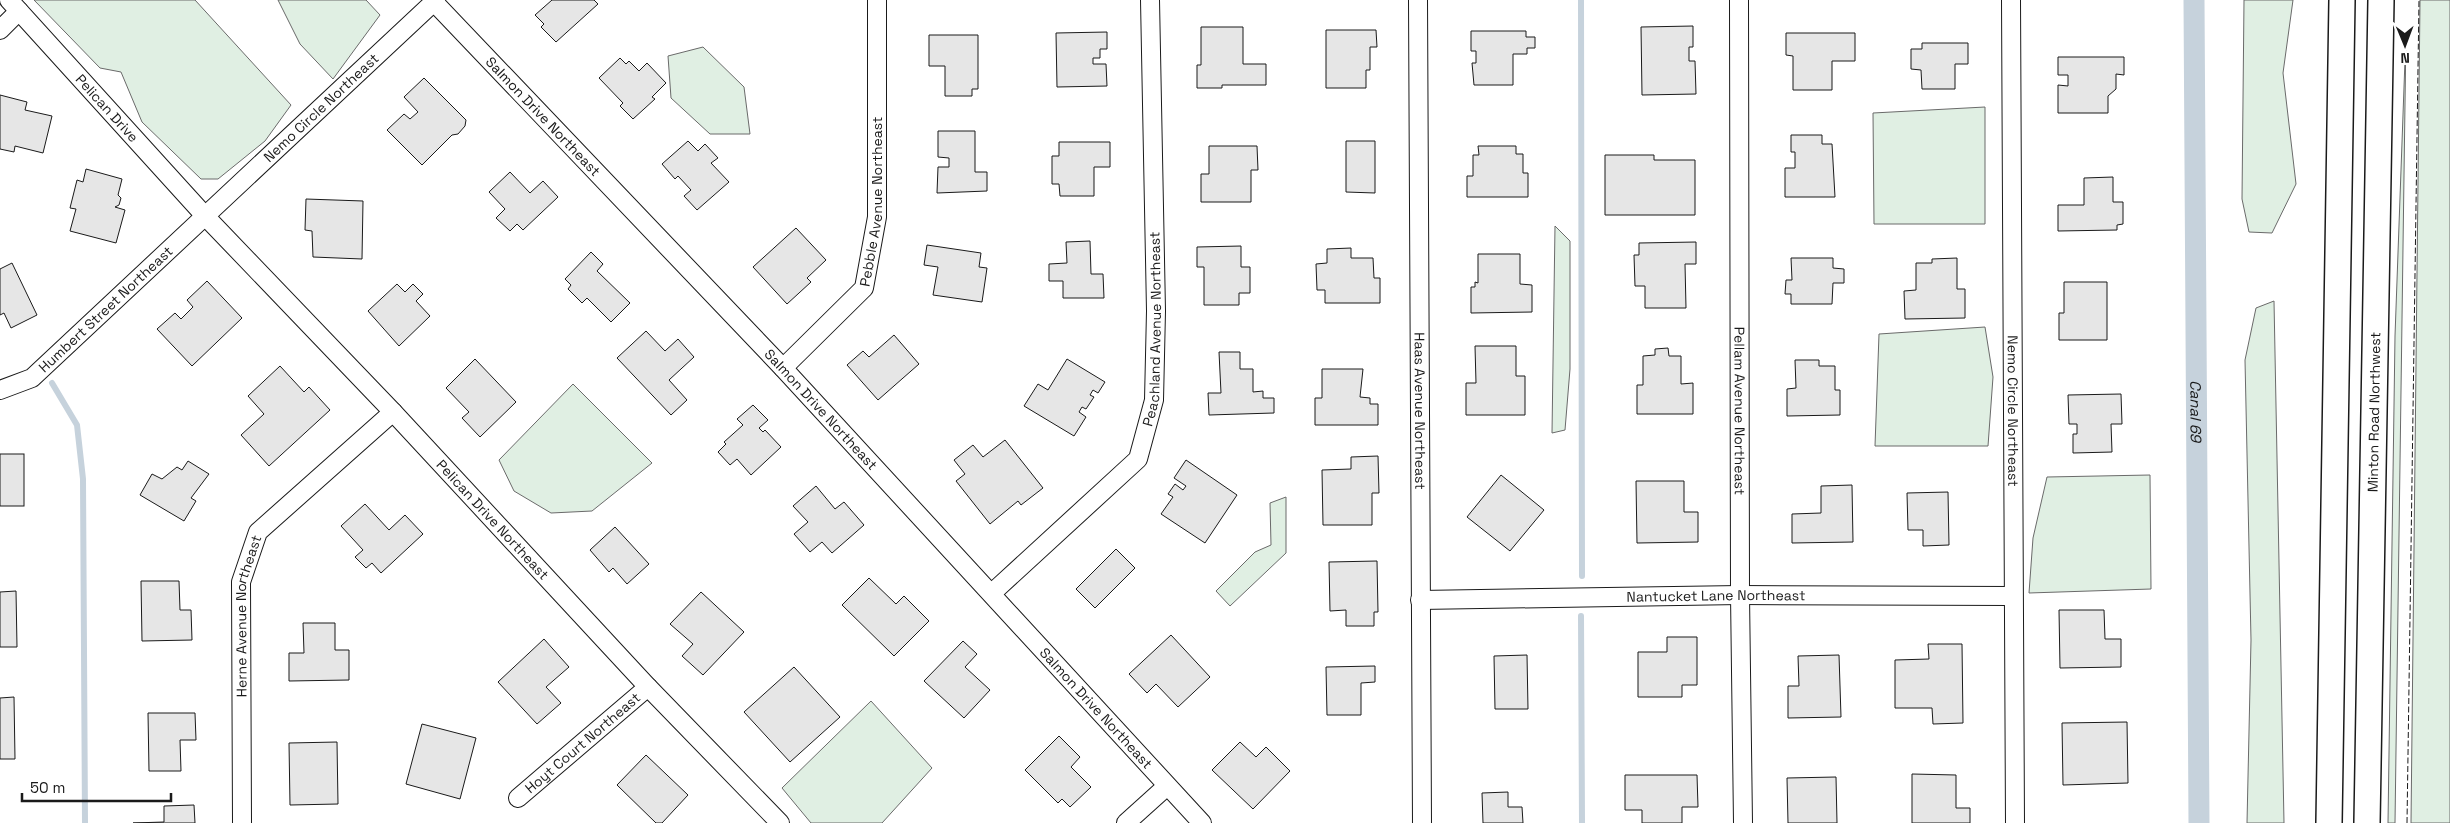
<svg xmlns="http://www.w3.org/2000/svg" width="2450" height="823" font-family="'Space Grotesk',sans-serif">
	<rect width="100%" height="100%" fill="#fff"/>
	<g fill="#e0efe3" stroke="#6a6a6a">
		<polygon points="34,0 195,0 291,105 265,141 218,179 201,179 142,122 121,72 100,68"/>
		<polygon points="278,0 366,0 380,15 333,79 300,44"/>
		<polygon points="2244,0 2293,0 2283,73 2296,184 2272,233 2249,232 2242,199"/>
		<polygon points="2420,0 2450,0 2450,823 2411,823"/>
		<polygon points="2406,32 2395,823 2388,823 2395,336"/>
		<polygon points="703,47 744,87 750,134 710,134 671,98 668,56"/>
		<polygon points="1985,107 1985,224 1874,224 1873,113"/>
		<polygon points="1555,226 1570,241 1570,369 1565,430 1552,433"/>
		<polygon points="2274,301 2284,823 2247,823 2251,640 2245,360 2256,308"/>
		<polygon points="1985,327 1993,377 1988,446 1875,446 1879,334"/>
		<polygon points="573,384 652,463 592,511 551,513 514,491 499,460"/>
		<polygon points="2150,475 2151,589 2029,593 2033,538 2047,477"/>
		<polygon points="1286,497 1286,553 1230,606 1216,591 1255,552 1271,545 1270,503"/>
		<polygon points="871,701 932,768 882,823 811,823 782,788"/>
	</g>
	<g fill="none" stroke-linecap="round" stroke-linejoin="round">
		<g stroke="#c6d2dc" stroke-width="6">
			<polyline points="1581,0 1582,576"/>
			<polyline points="52,383 77,425 83,479 85,823"/>
			<polyline points="1581,616 1582,823"/>
		</g>
		<path stroke="#c6d2dc" stroke-width="21" id="s1" d="M2194,0L2199,823"/>
	</g>
	<g fill="#e6e6e6" stroke="#1a1a1a">
		<polygon points="552,0 594,0 598,4 556,42 541,27 544,24 535,15"/>
		<polygon points="1693,26 1693,47 1689,47 1689,61 1695,61 1696,94 1642,95 1641,27"/>
		<polygon points="1201,27 1243,27 1243,64 1266,64 1266,85 1222,85 1222,88 1197,88 1197,65 1201,65"/>
		<polygon points="1326,30 1376,30 1377,47 1370,47 1370,70 1366,70 1366,88 1326,88"/>
		<polygon points="1471,31 1526,31 1526,37 1535,37 1535,48 1527,48 1527,54 1513,54 1513,85 1474,85 1472,63 1476,63 1476,51 1471,51"/>
		<polygon points="1107,32 1107,49 1100,49 1100,58 1093,58 1093,64 1106,64 1107,86 1057,87 1056,33"/>
		<polygon points="1786,33 1855,33 1855,61 1832,61 1832,90 1793,90 1793,56 1786,55"/>
		<polygon points="929,35 978,35 978,89 972,89 972,96 945,96 945,66 929,66"/>
		<polygon points="1922,43 1968,43 1968,64 1955,64 1955,89 1922,89 1921,70 1911,69 1911,49 1922,49"/>
		<polygon points="2058,57 2124,57 2124,75 2116,74 2116,89 2108,96 2108,113 2058,113 2058,85 2068,86 2068,75 2058,75"/>
		<polygon points="620,58 626,64 629,61 639,71 647,63 666,83 652,97 655,99 633,119 620,106 623,103 599,78"/>
		<polygon points="424,78 466,120 465,126 458,134 452,135 422,165 387,130 404,114 410,119 418,112 404,97"/>
		<polygon points="0,95 27,102 25,110 52,116 43,153 15,146 14,152 0,149"/>
		<polygon points="938,131 975,131 975,172 987,172 987,191 937,193 938,167 949,167 949,158 938,157"/>
		<polygon points="1791,135 1822,135 1822,144 1832,144 1835,197 1785,197 1785,168 1795,168 1795,152 1791,152"/>
		<polygon points="688,141 698,151 705,144 718,158 711,163 729,182 697,210 684,196 691,190 678,176 675,179 662,164"/>
		<polygon points="1346,141 1375,141 1375,193 1346,192"/>
		<polygon points="1059,142 1110,142 1110,167 1094,167 1094,196 1060,196 1059,184 1052,184 1052,156 1059,156"/>
		<polygon points="1209,146 1257,146 1258,170 1251,170 1251,202 1201,202 1201,174 1209,174"/>
		<polygon points="1478,146 1516,146 1516,154 1523,154 1523,173 1528,173 1528,197 1467,197 1467,176 1473,176 1473,155 1479,155"/>
		<polygon points="1605,155 1654,155 1654,160 1695,160 1695,215 1605,215"/>
		<polygon points="86,169 122,179 118,195 121,198 119,205 115,207 125,210 116,243 70,231 76,209 70,208 77,180 83,182"/>
		<polygon points="510,172 530,193 543,181 558,197 523,230 517,224 510,231 496,218 505,209 489,192"/>
		<polygon points="2113,177 2113,202 2123,202 2123,224 2117,225 2117,230 2058,231 2058,205 2084,205 2084,178"/>
		<polygon points="306,199 363,201 362,259 313,257 312,231 305,230"/>
		<polygon points="796,228 826,260 807,278 811,282 787,304 753,267"/>
		<polygon points="1090,241 1091,274 1103,274 1104,298 1063,298 1063,281 1049,281 1049,264 1067,263 1066,242"/>
		<polygon points="1696,242 1696,264 1685,264 1686,308 1645,308 1645,286 1635,286 1634,255 1639,255 1639,243"/>
		<polygon points="927,245 981,253 979,267 987,268 982,302 933,295 938,267 924,265"/>
		<polygon points="1241,246 1241,267 1250,267 1250,293 1239,293 1239,305 1204,305 1204,267 1197,267 1197,247"/>
		<polygon points="1351,248 1351,258 1373,258 1374,278 1380,278 1380,303 1325,303 1325,290 1317,290 1316,264 1327,263 1327,249"/>
		<polygon points="591,252 603,264 597,271 630,303 611,322 587,298 582,303 568,289 571,285 565,279"/>
		<polygon points="1478,254 1520,254 1520,284 1532,285 1532,312 1471,313 1471,287 1475,287 1475,282 1478,283"/>
		<polygon points="1791,258 1833,258 1833,268 1844,269 1844,283 1833,283 1832,304 1791,304 1791,294 1785,294 1786,280 1792,280"/>
		<polygon points="1957,258 1957,289 1965,289 1965,318 1905,319 1904,291 1916,290 1916,263 1932,263 1932,259"/>
		<polygon points="12,263 37,315 11,328 4,313 0,315 0,269"/>
		<polygon points="207,281 242,318 192,366 157,329 175,313 181,319 193,307 187,300"/>
		<polygon points="2064,282 2107,282 2107,340 2059,340 2059,313 2064,313"/>
		<polygon points="397,284 405,292 413,284 423,294 416,301 430,316 399,346 368,311"/>
		<polygon points="646,331 665,351 678,339 694,357 669,380 687,400 671,415 617,358"/>
		<polygon points="894,335 919,364 878,400 847,365 863,351 869,357"/>
		<polygon points="1475,346 1516,346 1516,376 1525,376 1525,415 1466,415 1466,383 1476,383"/>
		<polygon points="1668,348 1669,356 1681,356 1681,384 1693,383 1693,414 1637,414 1637,385 1643,385 1643,356 1655,355 1655,349"/>
		<polygon points="1219,352 1240,352 1240,369 1253,369 1253,392 1263,391 1263,398 1274,398 1274,413 1209,415 1208,393 1221,393"/>
		<polygon points="475,359 516,402 480,437 462,418 469,412 446,388"/>
		<polygon points="1067,359 1105,382 1098,393 1093,390 1090,395 1094,397 1086,409 1082,407 1079,412 1086,417 1074,436 1024,406 1038,384 1048,390"/>
		<polygon points="1795,360 1819,360 1819,366 1835,366 1835,390 1840,390 1840,415 1787,416 1787,389 1796,388"/>
		<polygon points="280,366 304,392 309,387 330,410 269,466 241,435 264,414 248,396"/>
		<polygon points="1322,369 1363,369 1360,397 1370,398 1370,404 1378,404 1378,425 1315,425 1315,398 1322,398"/>
		<polygon points="2121,394 2122,424 2111,424 2112,452 2073,453 2073,434 2077,434 2077,424 2069,424 2068,395"/>
		<polygon points="753,405 768,420 759,428 763,432 765,430 781,447 751,475 737,459 730,465 718,452 726,444 724,442 743,425 737,419"/>
		<polygon points="1005,440 1043,488 1021,505 1018,501 990,524 956,481 965,474 954,460 973,445 983,457"/>
		<rect x="0" y="454" width="24" height="52"/>
		<polygon points="1378,456 1379,493 1372,493 1372,525 1323,525 1322,470 1351,469 1351,457"/>
		<polygon points="1186,460 1237,495 1205,543 1161,514 1173,497 1168,494 1175,484 1183,490 1186,486 1174,478"/>
		<polygon points="188,461 209,474 191,498 196,501 184,521 140,495 152,474 162,479 177,467 182,470"/>
		<polygon points="1501,475 1544,510 1510,551 1467,517"/>
		<polygon points="1636,481 1684,481 1684,512 1698,512 1698,542 1637,543"/>
		<polygon points="1852,485 1853,542 1792,543 1792,514 1821,513 1821,486"/>
		<polygon points="816,486 835,509 844,502 864,525 832,553 822,542 810,552 794,534 808,522 793,506"/>
		<polygon points="1948,492 1949,545 1923,546 1923,530 1908,530 1907,493"/>
		<polygon points="365,504 389,530 405,515 423,534 381,573 372,563 366,568 355,557 363,550 341,526"/>
		<polygon points="615,527 649,564 627,584 613,568 609,572 590,550"/>
		<polygon points="1116,549 1135,568 1095,608 1076,589"/>
		<polygon points="1377,561 1378,612 1374,612 1374,626 1346,626 1346,610 1330,611 1329,562"/>
		<polygon points="869,578 896,604 904,596 929,621 894,656 842,605"/>
		<polygon points="141,581 179,581 180,610 191,610 192,640 142,641"/>
		<polygon points="16,591 17,647 0,647 0,592"/>
		<polygon points="701,592 744,632 703,675 682,656 693,644 670,624"/>
		<polygon points="2059,610 2104,610 2105,639 2121,639 2121,667 2060,668"/>
		<polygon points="303,623 335,623 335,650 349,650 349,680 289,681 289,653 304,653"/>
		<polygon points="1171,635 1210,677 1178,707 1156,684 1147,693 1129,674"/>
		<polygon points="1667,637 1697,637 1697,685 1682,685 1682,697 1638,697 1638,652 1667,652"/>
		<polygon points="544,639 569,667 546,687 561,703 537,724 498,682"/>
		<polygon points="963,641 977,654 965,667 990,690 964,718 924,681"/>
		<polygon points="1928,644 1962,644 1963,723 1933,724 1932,708 1895,708 1895,660 1929,659"/>
		<polygon points="1527,655 1528,709 1495,709 1494,656"/>
		<polygon points="1839,655 1841,717 1788,718 1788,686 1799,686 1798,656"/>
		<polygon points="1375,666 1375,682 1361,683 1361,715 1327,715 1326,667"/>
		<polygon points="794,667 840,717 790,762 744,712"/>
		<polygon points="14,697 15,759 0,759 0,698"/>
		<polygon points="148,713 195,713 196,740 180,740 181,771 149,771"/>
		<polygon points="2127,722 2128,783 2063,785 2062,723"/>
		<polygon points="422,724 476,738 460,799 406,784"/>
		<polygon points="1059,736 1080,757 1071,767 1091,787 1070,807 1062,799 1058,803 1025,770"/>
		<polygon points="337,742 338,804 290,805 289,743"/>
		<polygon points="1240,742 1256,757 1266,747 1290,771 1253,809 1212,770"/>
		<polygon points="646,755 688,795 662,823 656,823 617,785"/>
		<polygon points="1912,774 1956,775 1956,808 1970,808 1970,823 1912,823"/>
		<polygon points="1625,775 1697,775 1698,807 1682,807 1682,823 1642,823 1642,810 1625,810"/>
		<polygon points="1836,777 1837,823 1788,823 1787,778"/>
		<polygon points="1508,792 1508,807 1522,807 1523,823 1483,823 1482,793"/>
		<polygon points="194,805 195,823 133,823 164,822 164,806"/>
	</g>
	<g fill="none" stroke-linecap="round" stroke-linejoin="round">
		<g stroke="#1a1a1a" stroke-width="20">
			<g id="street">
				<path id="s2" d="M9,0L206,217L393,412L648,687L780,823"/>
				<path id="s3" d="M1418,0L1422,823"/>
				<path id="s4" d="M1739,0L1740,595L1743,823"/>
				<path id="s5" d="M2011,0L2015,823"/>
				<path id="s6" d="M434,2L783,368L1202,823"/>
				<polyline points="0,30 19,11"/>
				<path id="s7" d="M783,368L864,288L877,217V0"/>
				<path id="s8" d="M0,390L32,378L436,0"/>
				<path id="s9" d="M992,593L1138,459L1154,400L1156,311L1150,0"/>
				<path id="s10" d="M1420,600L1740,595L2013,596"/>
				<path id="s11" d="M518,798L648,687"/>
				<path id="s12" d="M242,823L241,582L258,532L393,412"/>
				<polyline points="1126,823 1167,786"/>
			</g>
		</g>
		<g stroke="#1a1a1a" stroke-width="28">
			<g id="secondary">
				<polyline points="2329,823 2342,0"/>
				<path id="s13" d="M2367,823L2381,0"/>
			</g>
		</g>
		<use href="#street" stroke="#fff" stroke-width="18"/>
		<use href="#secondary" stroke="#fff" stroke-width="25"/>
		<polyline stroke="#1a1a1a" stroke-width="1" stroke-dasharray="6 2.5" stroke-linecap="butt" points="2407,823 2419,0"/>
	</g>
	<g text-anchor="middle" dominant-baseline="central" stroke-width="4" stroke-linejoin="round" paint-order="stroke">
		<g font-size="14" fill="#1a1a1a" stroke="#fff">
			<text stroke="none"><textPath href="#s2" startOffset="146">Pelican Drive</textPath></text>
			<text stroke="none"><textPath href="#s8" startOffset="430">Nemo Circle Northeast</textPath></text>
			<text stroke="none"><textPath href="#s6" startOffset="158">Salmon Drive Northeast</textPath></text>
			<text stroke="none"><textPath href="#s7" startOffset="201">Pebble Avenue Northeast</textPath></text>
			<text stroke="none"><textPath href="#s8" startOffset="135">Humbert Street Northeast</textPath></text>
			<text stroke="none"><textPath href="#s9" startOffset="330">Peachland Avenue Northeast</textPath></text>
			<text stroke="none"><textPath href="#s6" startOffset="562">Salmon Drive Northeast</textPath></text>
			<text stroke="none"><textPath href="#s3" startOffset="411">Haas Avenue Northeast</textPath></text>
			<text stroke="none"><textPath href="#s4" startOffset="411">Pellam Avenue Northeast</textPath></text>
			<text stroke="none"><textPath href="#s5" startOffset="411">Nemo Circle Northeast</textPath></text>
			<text stroke="none"><textPath href="#s13" startOffset="411">Minton Road Northwest</textPath></text>
			<text stroke="none"><textPath href="#s2" startOffset="710">Pelican Drive Northeast</textPath></text>
			<text stroke="none"><textPath href="#s10" startOffset="296">Nantucket Lane Northeast</textPath></text>
			<text stroke="none"><textPath href="#s12" startOffset="208">Herne Avenue Northeast</textPath></text>
			<text stroke="none"><textPath href="#s6" startOffset="968">Salmon Drive Northeast</textPath></text>
			<text stroke="none"><textPath href="#s11" startOffset="85">Hoyt Court Northeast</textPath></text>
		</g>
		<g font-size="15" font-style="italic" fill="#1a1a1a" stroke="#fff">
			<text stroke="none"><textPath href="#s1" startOffset="411">Canal 69</textPath></text>
		</g>
	</g>
	<g transform="translate(2405 45) rotate(179)" stroke="#ffffff" stroke-width="4" paint-order="stroke">
	<path d="M0-4L9 19L0 12L-9 19Z" fill="#1a1a1a"/>
	<text y="-8" font-size="14" font-weight="bold" text-anchor="middle" fill="#1a1a1a">N</text>
	</g>
	<path d="M22 793v8h149v-8" fill="none" stroke="#1a1a1a" stroke-width="2.5"/>
	<text x="30" y="793" font-size="15" fill="#1a1a1a" stroke="#ffffff" stroke-width="4" paint-order="stroke">50 m</text>
</svg>
